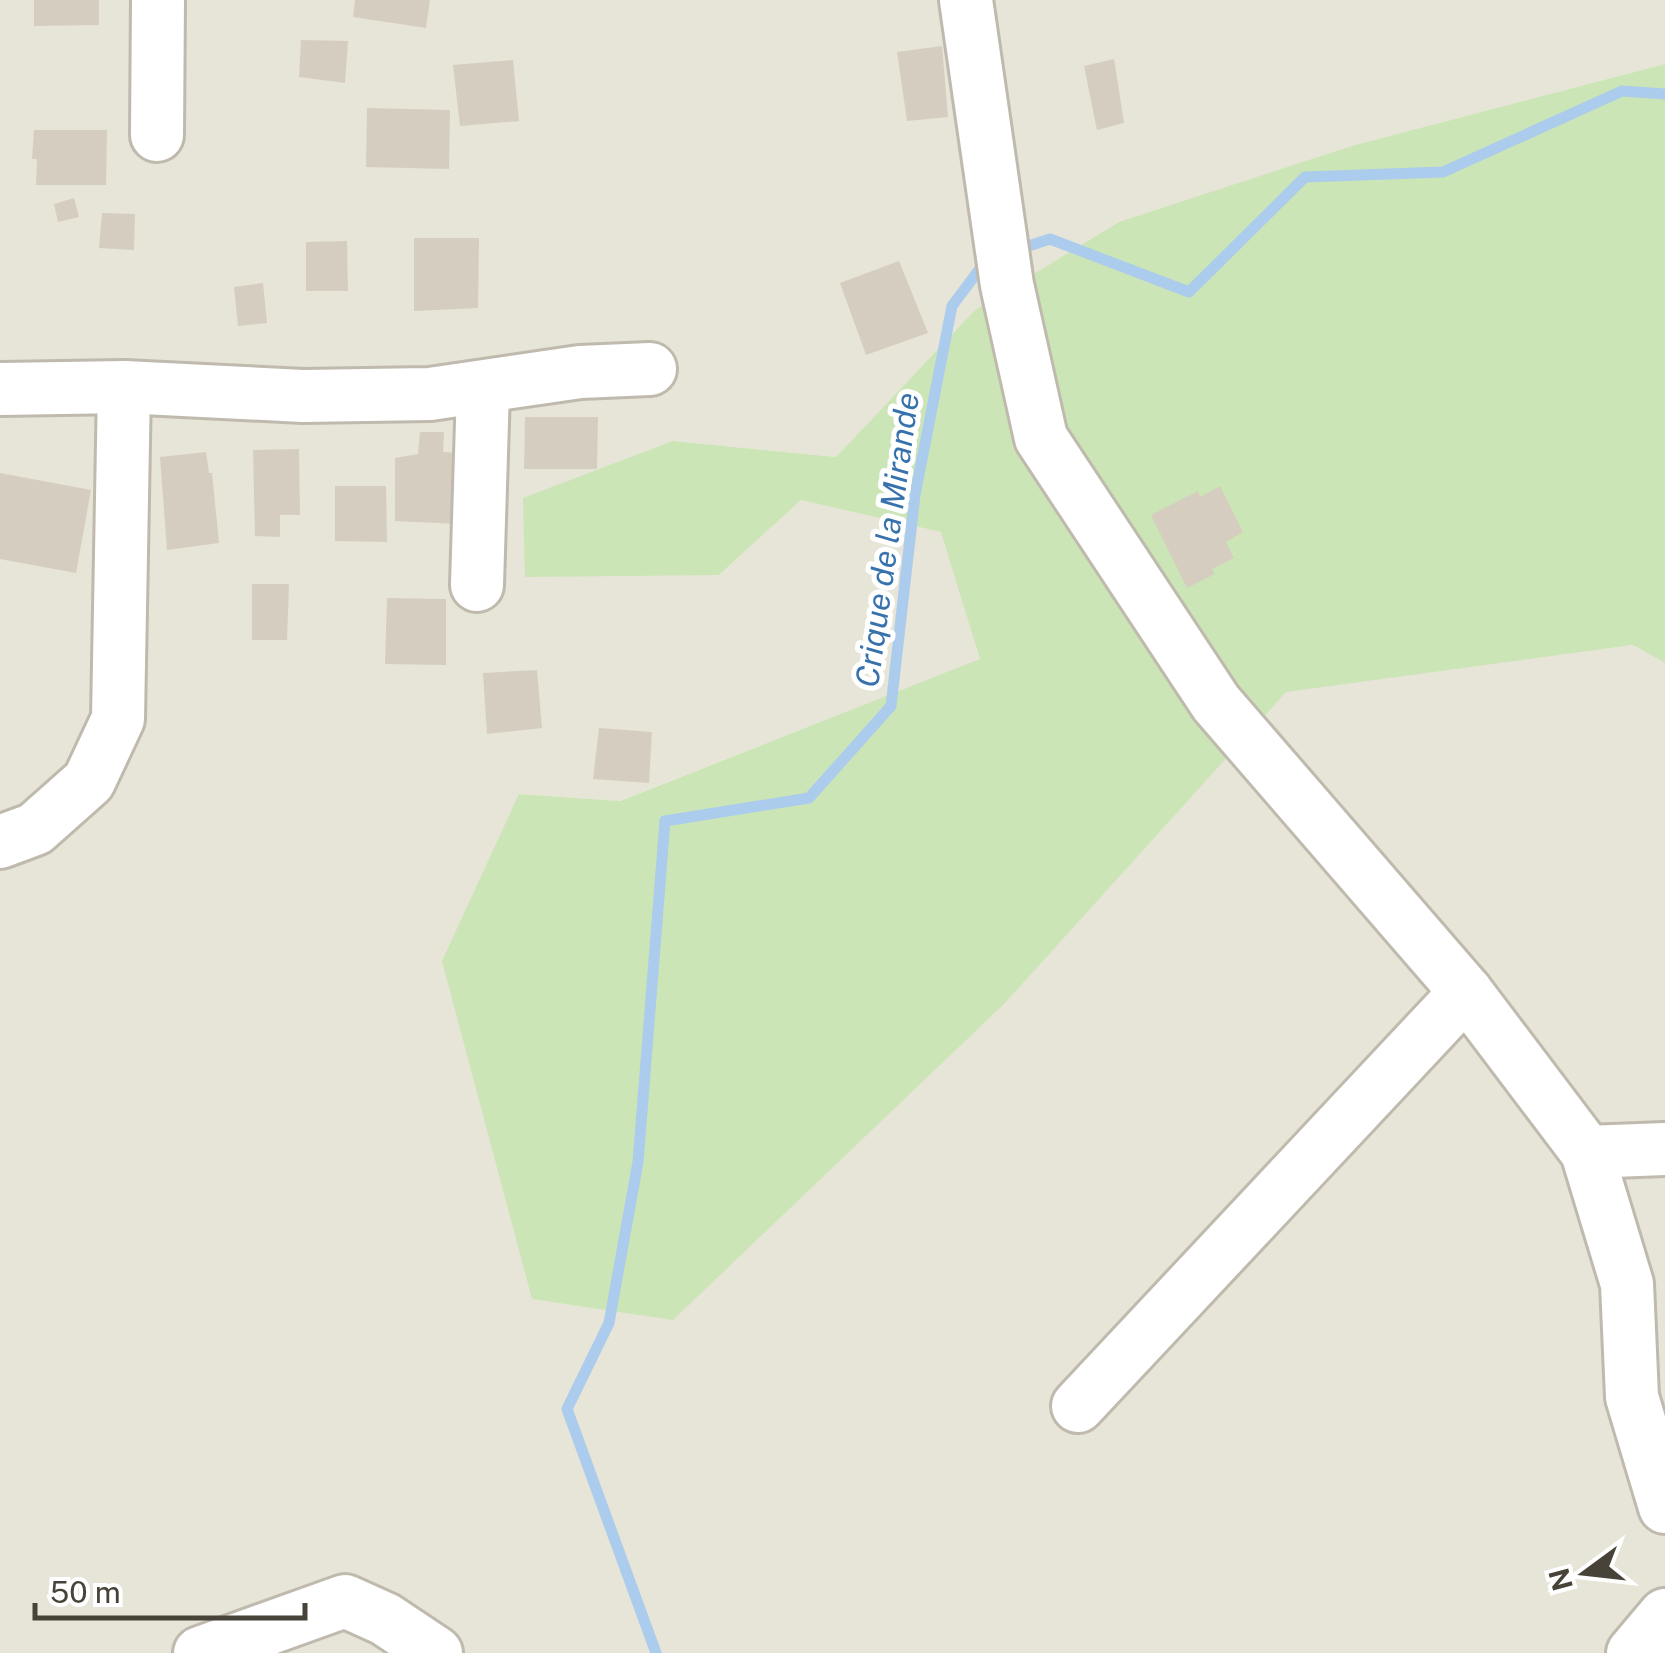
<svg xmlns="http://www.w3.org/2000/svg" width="1665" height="1653" font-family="'Public Sans',sans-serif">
	<rect width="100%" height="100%" fill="#f4f2ea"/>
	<polygon fill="#e7e4d8" points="0,0 1665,0 1665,64 1355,145 975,310 836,457 673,441 719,575 801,500 942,532 981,659 619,801 519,794 1006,1002 1286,691 1633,645 1665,663 1665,1653 0,1653"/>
	<polygon fill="#cce5b6" points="1665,64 1665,663 1633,645 1286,692 1006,1002 673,1320 532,1299 442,961 519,794 620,801 980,659 941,532 801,500 719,575 525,577 523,498 673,441 836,457 975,310 1119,222 1355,145"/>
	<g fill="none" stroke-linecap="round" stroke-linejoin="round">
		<g stroke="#abccec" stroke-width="11">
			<polyline points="1016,250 1050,239 1189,292 1305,177 1443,172 1622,91 1665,94"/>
			<polyline points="656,1653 567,1409 609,1323 638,1162 665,821 809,798 891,706 915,495 952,306 985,262"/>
		</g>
	</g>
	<g fill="#d5cec0">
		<polygon points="34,0 99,0 99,25 34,26"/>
		<polygon points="355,0 430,0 426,28 353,17"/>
		<polygon points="301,40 348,41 345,83 299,77"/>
		<polygon points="942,46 948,117 907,121 897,52"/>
		<polygon points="1114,59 1124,123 1097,130 1084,66"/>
		<polygon points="513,60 519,121 460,126 453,65"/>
		<polygon points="367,108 450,110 449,169 366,167"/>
		<polygon points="34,130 107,130 106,185 36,185 37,159 32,159"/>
		<polygon points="74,198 79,217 58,222 54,204"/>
		<polygon points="102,213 135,214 134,250 99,248"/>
		<polygon points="414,238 479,238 478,308 414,311"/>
		<polygon points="347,241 348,291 306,291 306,242"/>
		<polygon points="899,261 928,333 866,355 840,283"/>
		<polygon points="263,283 267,323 238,326 234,287"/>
		<polygon points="525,417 598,417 597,469 524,469"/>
		<polygon points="420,432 444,432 443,452 460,453 458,524 395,521 395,458 418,454"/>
		<polygon points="299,449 300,515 280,515 280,537 255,536 253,450"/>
		<polygon points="206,452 209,473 212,473 219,543 167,550 160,457"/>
		<polygon points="0,473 91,490 76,573 0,559"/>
		<polygon points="335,486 386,486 387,542 335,541"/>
		<polygon points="1220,486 1243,532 1226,542 1234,558 1212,569 1215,574 1187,588 1151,515 1198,491 1200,497"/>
		<polygon points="252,584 289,584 287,640 252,640"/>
		<polygon points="387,598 446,599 446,665 385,664"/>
		<polygon points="537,670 542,728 487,734 483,673"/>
		<polygon points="599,728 652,732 649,783 593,779"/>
	</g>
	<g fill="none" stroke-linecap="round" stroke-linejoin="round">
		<g stroke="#bfbaad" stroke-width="58">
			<g id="minor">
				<polyline points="966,0 1007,285 1041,438 1216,703 1466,992 1587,1152 1627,1284 1632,1397 1665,1507"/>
				<polyline points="157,135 158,0"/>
				<polyline points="0,389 124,387 303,396 430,394 580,372 650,369"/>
				<polyline points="477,585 483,389"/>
				<polyline points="0,842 35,829 89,781 118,719 124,387"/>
				<polyline points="1587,1152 1665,1149"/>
				<polyline points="1078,1406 1466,992"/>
				<polyline points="200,1653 345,1601 385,1619 436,1653"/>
				<polyline points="1633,1653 1665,1615"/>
			</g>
		</g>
		<use href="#minor" stroke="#fff" stroke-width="52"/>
	</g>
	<g text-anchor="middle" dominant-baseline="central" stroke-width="10" stroke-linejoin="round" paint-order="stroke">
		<g font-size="32" font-style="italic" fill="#3872ac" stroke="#fff">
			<text transform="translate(887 540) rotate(-82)">Crique de la Mirande</text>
		</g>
	</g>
	<g transform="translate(1585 1573) rotate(255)" stroke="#ffffff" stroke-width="8" paint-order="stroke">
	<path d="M0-8L18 38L0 25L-18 38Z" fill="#474338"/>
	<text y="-15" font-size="28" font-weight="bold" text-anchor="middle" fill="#474338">N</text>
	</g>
	<path d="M35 1603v15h270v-15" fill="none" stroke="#474338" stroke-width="5"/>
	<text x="50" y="1603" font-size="30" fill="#474338" stroke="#ffffff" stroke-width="8" paint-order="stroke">50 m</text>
</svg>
